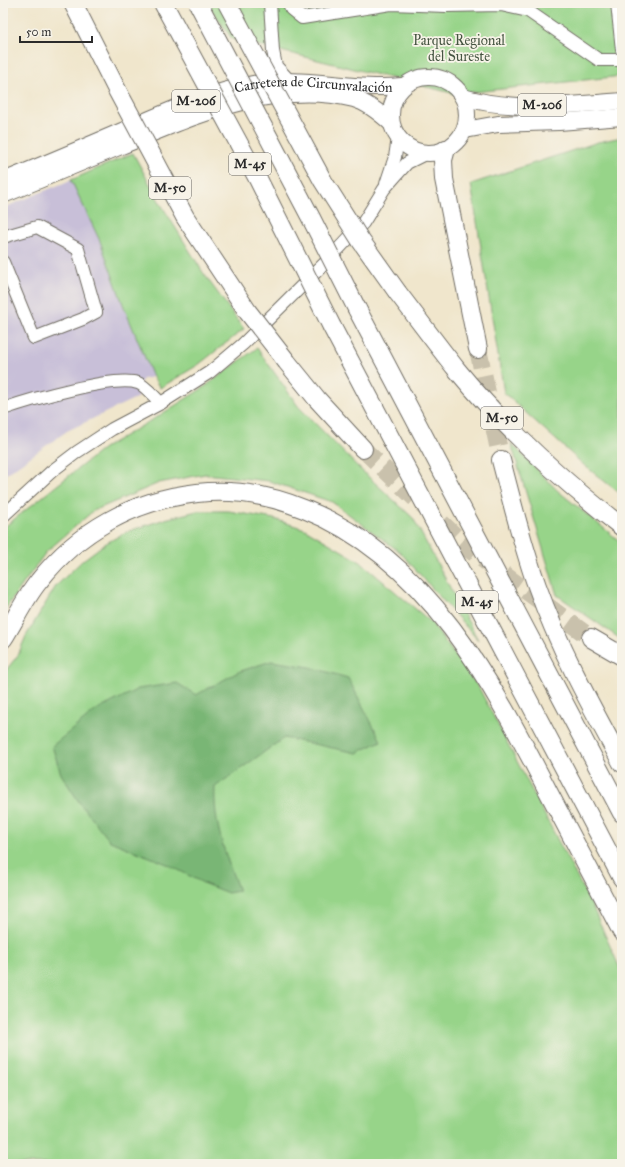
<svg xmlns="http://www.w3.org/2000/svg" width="625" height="1167" font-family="'IM FELL Great Primer',serif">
	<rect width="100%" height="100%" fill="#f7f3e8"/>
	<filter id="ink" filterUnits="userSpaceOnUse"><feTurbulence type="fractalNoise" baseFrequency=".025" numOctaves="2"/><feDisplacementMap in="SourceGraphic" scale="8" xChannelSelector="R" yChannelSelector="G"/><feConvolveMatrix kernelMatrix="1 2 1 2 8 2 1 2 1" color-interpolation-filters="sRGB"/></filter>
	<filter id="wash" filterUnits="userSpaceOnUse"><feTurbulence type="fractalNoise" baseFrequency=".012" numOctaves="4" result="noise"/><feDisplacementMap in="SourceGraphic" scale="16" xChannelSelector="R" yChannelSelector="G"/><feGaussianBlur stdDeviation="0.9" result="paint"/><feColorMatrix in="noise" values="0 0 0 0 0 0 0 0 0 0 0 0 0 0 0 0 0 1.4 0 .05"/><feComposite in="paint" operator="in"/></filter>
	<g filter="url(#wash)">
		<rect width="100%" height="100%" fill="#f0e6cc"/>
		<polygon fill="#c8bfd8" points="71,180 100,241 124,307 153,377 143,379 136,388 138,397 67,431 3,476 3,208"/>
		<g fill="#97d489" stroke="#61805a">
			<polygon points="207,3 622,3 622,76 456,94 232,39"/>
			<polygon points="622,137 622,495 585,466 504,393 471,184 598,142"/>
			<polygon points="133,153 159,201 204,274 244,329 198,365 160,388 153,377 124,307 100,241 71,180"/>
			<polygon points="257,348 298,406 360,469 413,518 478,640 400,552 332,502 269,481 205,474 159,483 93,511 46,552 3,612 3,528 104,448 152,420 203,388"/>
			<polygon points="511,443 558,491 622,543 622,640 557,595"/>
			<polygon points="197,511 229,511 274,519 305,529 359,561 431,622 479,688 594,910 622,973 622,1164 3,1164 3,674 18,655 26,636 56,586 83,560 103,545 126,532 165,519"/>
		</g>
		<path fill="#79b675" stroke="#527050" d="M271,661L310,667L348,678L381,741L357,753L284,738L215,787C213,823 226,857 239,891L228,893L205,884L167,864L110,841L81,805L61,774L52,746L95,711L138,689L177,683L196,695L238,672Z"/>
	</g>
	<g filter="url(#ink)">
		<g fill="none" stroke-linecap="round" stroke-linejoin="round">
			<g stroke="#c9c1ac" stroke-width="18" stroke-dasharray="18 9" stroke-linecap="butt">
				<polyline points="478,349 501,460"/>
				<polyline points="363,449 470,550 591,638"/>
			</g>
			<g stroke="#706c63" stroke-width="14">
				<g id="minor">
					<polyline points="270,3 273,51 276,66 289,80"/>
					<polyline points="289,3 291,9 302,18 391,4 446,6 501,5 528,11 599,60 622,60"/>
					<polyline points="617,3 622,50"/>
					<polyline points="386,184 395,157 398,138"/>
					<polyline points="3,237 37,227 78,249 96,312 83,319 34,338 3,262"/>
					<path d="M3,409C29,400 114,375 138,383C146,386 154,397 161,403"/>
					<polyline points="3,516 52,471 77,452 112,429 161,403 210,372 243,344 327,261 363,223 384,189 407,163 427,153"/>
				</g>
			</g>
			<g stroke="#706c63" stroke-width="18">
				<g id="major">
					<circle cx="429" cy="115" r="38"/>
					<path d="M463,97C511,112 573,105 622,101"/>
					<polyline points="465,130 498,124 559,122 622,117"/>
					<path id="s1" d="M3,181C45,164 87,146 129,128C167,112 207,93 248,85C302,74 350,91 402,86"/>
					<path d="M3,195C42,179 81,163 121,146C193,117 273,79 354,99C368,103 380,113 391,123"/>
				</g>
			</g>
			<g stroke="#706c63" stroke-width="20">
				<g id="highway">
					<polyline points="446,149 443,160 444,179 478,349"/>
					<path d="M398,293C418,319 437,345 457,370C504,427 564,482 622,527"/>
					<polyline points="357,309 622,813"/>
					<polyline points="332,327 622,878"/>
					<polyline points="287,362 317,399 363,449"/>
					<path d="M501,460C512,502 522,544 537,586C559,648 591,706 622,763"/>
					<polyline points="591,638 622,656"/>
					<path d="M3,639C15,620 25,598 39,581C78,531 134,500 197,493C234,489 270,495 304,509C427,557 493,684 550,795C574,841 598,887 622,932"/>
				</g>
			</g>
			<use href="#minor" stroke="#fff" stroke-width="12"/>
			<use href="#major" stroke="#fff" stroke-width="16"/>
			<use href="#highway" stroke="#fff" stroke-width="18"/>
			<g stroke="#706c63" stroke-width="20" stroke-linecap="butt">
				<g id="highway-bridge">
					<polyline points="73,3 117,90 185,217 248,312 287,362"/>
					<polyline points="163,3 258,179 332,327"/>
					<polyline points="198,3 311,218 357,309"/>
					<polyline points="227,3 323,181 361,241 398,293"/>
				</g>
			</g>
			<use href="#highway-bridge" stroke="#fff" stroke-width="18"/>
		</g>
	</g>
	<g text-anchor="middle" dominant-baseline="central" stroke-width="3.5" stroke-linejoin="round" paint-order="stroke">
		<g fill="#f7f3e8" stroke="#686764" stroke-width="1">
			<rect x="172" y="90" width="48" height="22" rx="3"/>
			<rect x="518" y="94" width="48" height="22" rx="3"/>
			<rect x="229" y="153" width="42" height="22" rx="3"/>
			<rect x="149" y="177" width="42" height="22" rx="3"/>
			<rect x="481" y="407" width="42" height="22" rx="3"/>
			<rect x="456" y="591" width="42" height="22" rx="3"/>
		</g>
		<g font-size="13" font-weight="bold" fill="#2b2b2b">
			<text x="196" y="101">M-206</text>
			<text x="542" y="105">M-206</text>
			<text x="250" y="164">M-45</text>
			<text x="170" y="188">M-50</text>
			<text x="502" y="418">M-50</text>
			<text x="477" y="602">M-45</text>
		</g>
		<g font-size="14" fill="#465542" stroke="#f7f3e8">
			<text x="459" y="40">Parque Regional<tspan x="459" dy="16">del Sureste</tspan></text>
		</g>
		<g font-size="14" fill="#2b2b2b" stroke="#f7f3e8">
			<text stroke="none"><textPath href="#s1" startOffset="329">Carretera de Circunvalación</textPath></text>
		</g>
	</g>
	<rect width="625" height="1167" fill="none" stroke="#f7f3e8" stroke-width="16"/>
	<path d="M20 36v6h72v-6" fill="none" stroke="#2b2b2b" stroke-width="2"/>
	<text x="26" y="36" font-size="12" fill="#2b2b2b" stroke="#f7f3e8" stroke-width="3" paint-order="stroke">50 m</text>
</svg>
